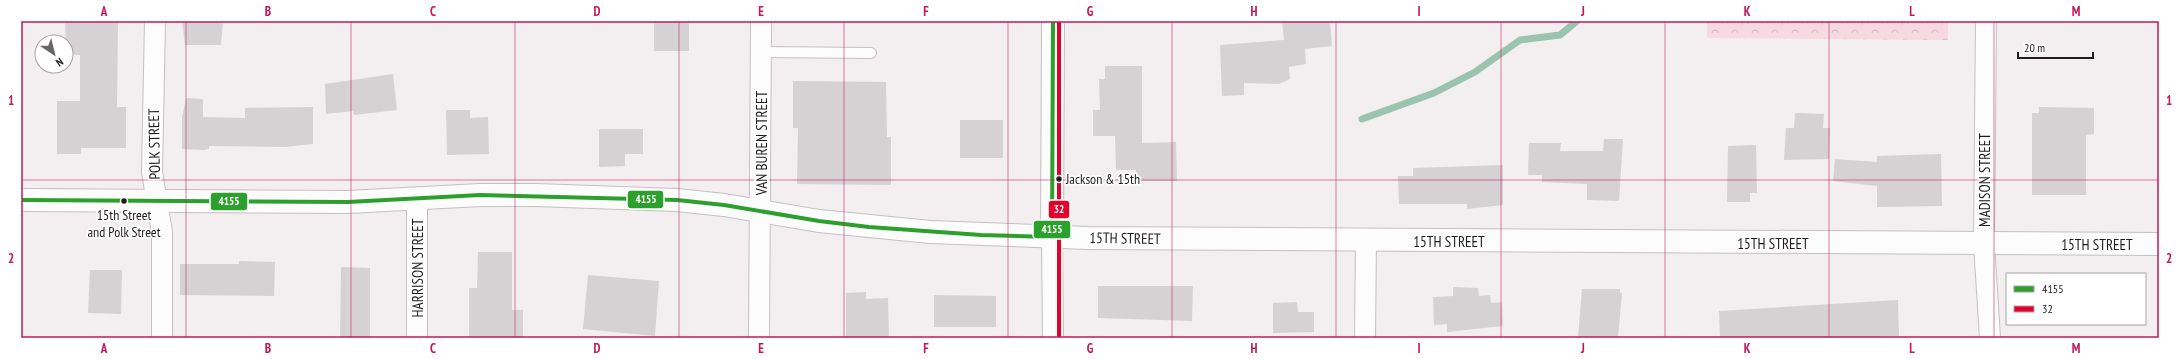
<svg xmlns="http://www.w3.org/2000/svg" width="2180" height="359" font-family="'PT Sans Narrow',sans-serif">
	<defs>
		<pattern id="forest-crowns" width="20" height="18" patternUnits="userSpaceOnUse"><rect width="20" height="18" fill="#f7d9e1"/><path d="M2 6a3 3 0 1 1 6 0M12 15a3 3 0 1 1 6 0" fill="none" stroke="#d3bac0"/></pattern>
	</defs>
	<rect width="100%" height="100%" fill="#f3eeef"/>
	<polygon fill="url(#forest-crowns)" points="1707,21 1948,21 1948,40 1707,38"/>
	<g fill="none" stroke-linecap="round" stroke-linejoin="round">
		<polyline stroke="#9ac4af" stroke-width="7" points="1362,119 1434,93 1475,72 1520,40 1560,35 1577,21"/>
	</g>
	<g fill="#d6d2d4">
		<polygon points="65,21 118,21 117,107 126,107 126,148 81,148 81,154 57,154 57,101 80,101 80,55 66,54"/>
		<polygon points="182,21 223,21 221,45 185,45"/>
		<rect x="654" y="21" width="35" height="30"/>
		<polygon points="1282,21 1330,21 1332,46 1305,49 1306,64 1289,67 1290,79 1279,84 1244,83 1244,95 1222,96 1220,45 1284,40"/>
		<polygon points="1105,66 1142,66 1142,143 1176,142 1177,181 1136,181 1136,170 1116,170 1115,136 1093,136 1093,110 1100,110 1099,79 1105,79"/>
		<polygon points="393,74 397,110 354,115 353,111 326,114 325,84"/>
		<polygon points="793,81 886,82 887,137 891,137 891,185 797,184 798,128 793,128"/>
		<polygon points="186,98 203,99 203,117 245,118 245,108 313,107 313,144 285,147 209,146 209,149 204,150 182,149 182,117"/>
		<polygon points="2039,107 2094,108 2094,134 2086,135 2086,195 2032,195 2032,113 2039,113"/>
		<polygon points="446,110 470,110 470,118 488,117 489,154 447,155"/>
		<polygon points="1795,113 1824,114 1823,128 1830,128 1829,159 1784,160 1786,128 1794,128"/>
		<rect x="960" y="120" width="43" height="38"/>
		<polygon points="599,129 643,129 643,154 625,154 625,166 599,167"/>
		<polygon points="1604,139 1623,139 1619,201 1587,200 1587,184 1542,182 1542,175 1528,175 1529,143 1561,143 1560,151 1603,151"/>
		<polygon points="1756,145 1757,193 1750,193 1750,202 1727,202 1728,146"/>
		<polygon points="1941,154 1942,206 1877,207 1877,186 1833,181 1835,159 1877,162 1877,156"/>
		<polygon points="1503,165 1503,205 1467,209 1467,204 1399,204 1398,176 1413,176 1413,168"/>
		<polygon points="478,252 512,252 512,310 523,310 523,338 469,338 469,288 477,288"/>
		<polygon points="239,261 275,262 274,296 180,295 180,264 239,264"/>
		<polygon points="341,267 370,268 370,338 340,338"/>
		<polygon points="90,270 122,270 121,314 88,313"/>
		<polygon points="588,275 659,281 655,336 583,329"/>
		<polygon points="1098,286 1193,286 1192,321 1098,318"/>
		<polygon points="1453,287 1478,288 1479,296 1490,295 1491,303 1502,302 1503,326 1447,332 1447,324 1434,325 1433,297 1453,296"/>
		<polygon points="1582,289 1620,289 1620,293 1622,293 1618,338 1578,337"/>
		<polygon points="866,292 866,299 888,298 889,338 846,338 846,293"/>
		<polygon points="934,295 996,296 996,327 934,327"/>
		<polygon points="1898,300 1899,336 1881,336 1881,338 1720,338 1719,311"/>
		<polygon points="1297,302 1298,312 1314,312 1314,332 1273,333 1273,303"/>
	</g>
	<g fill="none" stroke-linecap="round" stroke-linejoin="round">
		<g stroke="#c4c0c1" stroke-width="12">
			<polyline id="service" points="761,52 871,53"/>
		</g>
		<g stroke="#c4c0c1" stroke-width="22">
			<g id="minor">
				<polyline points="155,21 152,172 162,232 162,338"/>
				<polyline points="1986,21 1984,244 1990,338"/>
				<polyline points="1052,237 1053,338"/>
				<polyline points="417,338 417,198"/>
				<polyline points="759,338 761,21"/>
				<polyline points="1365,338 1366,240"/>
			</g>
		</g>
		<g stroke="#c4c0c1" stroke-width="24">
			<g id="tertiary">
				<polyline points="21,200 348,202 480,195 536,195 677,200 724,205 819,221 930,232 1088,238 2159,244"/>
				<polyline points="1052,237 1053,21"/>
			</g>
		</g>
		<use href="#service" stroke="#fdfcfd" stroke-width="10"/>
		<use href="#minor" stroke="#fdfcfd" stroke-width="20"/>
		<use href="#tertiary" stroke="#fdfcfd" stroke-width="22"/>
		<g stroke="#fff" stroke-width="7">
			<polyline id="bus-1" points="21,200 348,202 480,195 677,200 724,205 819,221 869,227 981,235 1052,237 1053,21"/>
		</g>
		<g stroke="#fff" stroke-width="7">
			<polyline id="bus-2" points="1059,21 1059,338"/>
		</g>
		<use href="#bus-1" stroke="#2ca02c" stroke-width="4"/>
		<use href="#bus-2" stroke="#e4002b" stroke-width="4"/>
	</g>
	<path fill="none" stroke="#c2185b" stroke-width="1" stroke-opacity="0.55" d="M186,21V338M351,21V338M515,21V338M679,21V338M844,21V338M1008,21V338M1172,21V338M1336,21V338M1501,21V338M1665,21V338M1829,21V338M1994,21V338M21,180H2159"/>
	<g fill="#1e1b1c" stroke="#fff" stroke-width="1.5">
		<circle cx="1059" cy="179" r="3.5"/>
		<circle cx="124" cy="201" r="3.5"/>
	</g>
	<g text-anchor="middle" dominant-baseline="central" stroke-width="3.5" stroke-linejoin="round" paint-order="stroke">
		<g font-size="14" fill="#1e1b1c" stroke="#fff" text-anchor="start">
			<text x="1066" y="179">Jackson &amp; 15th</text>
			<text x="124" y="215" text-anchor="middle">15th Street<tspan x="124" dy="17">and Polk Street</tspan></text>
		</g>
		<g font-size="15" fill="#1e1b1c" stroke="#fff">
			<text transform="translate(761 143) rotate(-90)">VAN BUREN STREET</text>
			<text transform="translate(154 144) rotate(-91)">POLK STREET</text>
			<text transform="translate(1984 180) rotate(-90)">MADISON STREET</text>
			<text transform="translate(1125 238) rotate(1)">15TH STREET</text>
			<text x="1449" y="241">15TH STREET</text>
			<text x="1773" y="243">15TH STREET</text>
			<text x="2097" y="244">15TH STREET</text>
			<text transform="translate(417 268) rotate(-90)">HARRISON STREET</text>
		</g>
	</g>
	<g stroke="#fff" stroke-width="1.5">
		<rect x="627" y="190" width="37" height="19" rx="4" fill="#2ca02c"/>
		<rect x="210" y="192" width="38" height="19" rx="4" fill="#2ca02c"/>
		<rect x="1048" y="200" width="22" height="19" rx="4" fill="#e4002b"/>
		<rect x="1033" y="220" width="38" height="19" rx="4" fill="#2ca02c"/>
	</g>
	<g font-size="11" text-anchor="middle" font-weight="bold" fill="#fff">
		<text x="646" y="203">4155</text>
		<text x="229" y="205">4155</text>
		<text x="1059" y="213">32</text>
		<text x="1052" y="233">4155</text>
	</g>
	<rect width="2180" height="359" fill="none" stroke="#ffffff" stroke-width="44"/>
	<rect x="2006" y="273" width="140" height="52" fill="#ffffff" stroke="#a5a4a4"/>
	<rect x="2014" y="286" width="20" height="6" fill="#2ca02c" stroke="#a5a4a4"/>
	<text x="2042" y="293" font-size="12" fill="#1e1b1c">4155</text>
	<rect x="2014" y="306" width="20" height="6" fill="#e4002b" stroke="#a5a4a4"/>
	<text x="2042" y="313" font-size="12" fill="#1e1b1c">32</text>
	<g transform="translate(54 54) rotate(145)"><circle r="19" fill="#ffffff" stroke="#a5a4a4"/>
	<path d="M0-3L7 15L0 10L-7 15Z" fill="#696566"/>
	<text y="-6" font-size="11" font-weight="bold" text-anchor="middle" fill="#1e1b1c">N</text>
	</g>
	<path d="M2018 52v6h75v-6" fill="none" stroke="#1e1b1c" stroke-width="2"/>
	<text x="2024" y="52" font-size="12" fill="#1e1b1c" stroke="#ffffff" stroke-width="3" paint-order="stroke">20 m</text>
	<rect x="22" y="22" width="2136" height="315" fill="none" stroke="#c2185b" stroke-width="1.5"/>
	<g font-size="13" text-anchor="middle" font-weight="bold" fill="#c2185b">
		<text x="104" y="16">A</text>
		<text x="268" y="16">B</text>
		<text x="433" y="16">C</text>
		<text x="597" y="16">D</text>
		<text x="761" y="16">E</text>
		<text x="926" y="16">F</text>
		<text x="1090" y="16">G</text>
		<text x="1254" y="16">H</text>
		<text x="1419" y="16">I</text>
		<text x="1583" y="16">J</text>
		<text x="1747" y="16">K</text>
		<text x="1912" y="16">L</text>
		<text x="2076" y="16">M</text>
		<text x="11" y="105">1</text>
		<text x="2169" y="105">1</text>
		<text x="11" y="263">2</text>
		<text x="2169" y="263">2</text>
		<text x="104" y="353">A</text>
		<text x="268" y="353">B</text>
		<text x="433" y="353">C</text>
		<text x="597" y="353">D</text>
		<text x="761" y="353">E</text>
		<text x="926" y="353">F</text>
		<text x="1090" y="353">G</text>
		<text x="1254" y="353">H</text>
		<text x="1419" y="353">I</text>
		<text x="1583" y="353">J</text>
		<text x="1747" y="353">K</text>
		<text x="1912" y="353">L</text>
		<text x="2076" y="353">M</text>
	</g>
</svg>
